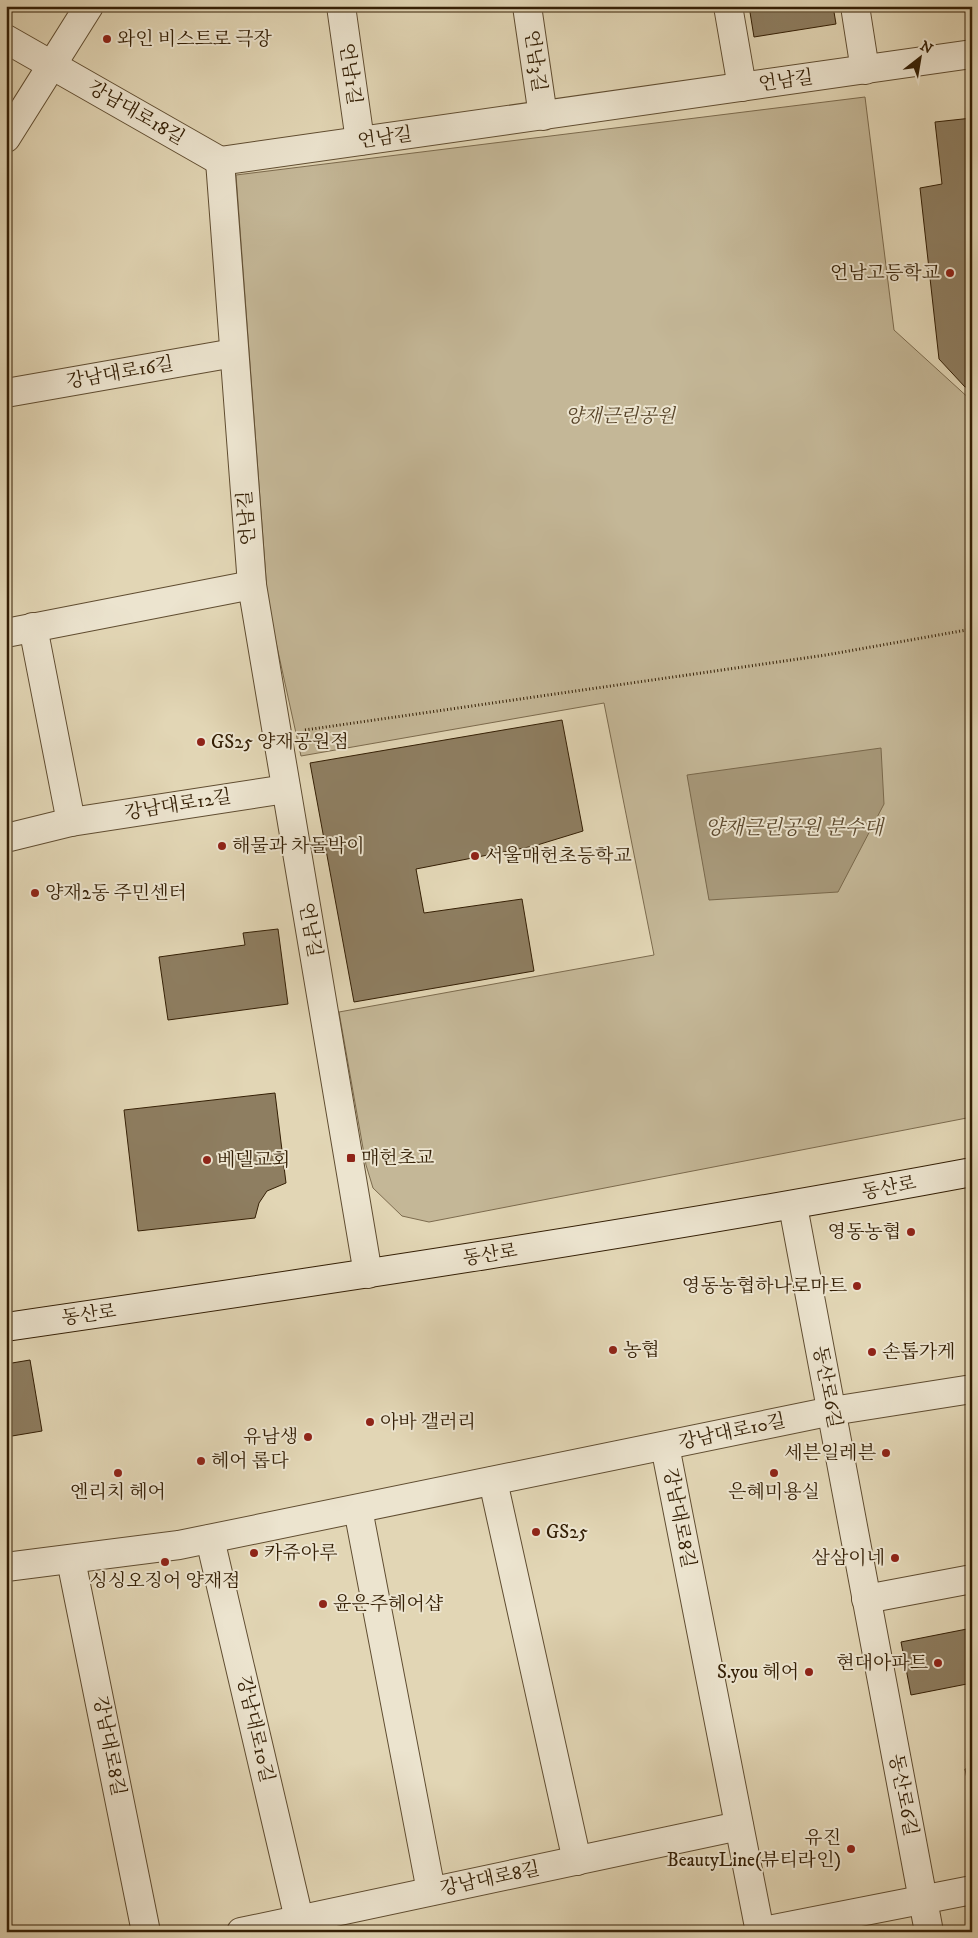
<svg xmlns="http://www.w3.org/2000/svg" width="978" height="1938" font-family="'IM FELL DW Pica','Noto Serif KR',serif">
	<rect width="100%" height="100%" fill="#e2d6b5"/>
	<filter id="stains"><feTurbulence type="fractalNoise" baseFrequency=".004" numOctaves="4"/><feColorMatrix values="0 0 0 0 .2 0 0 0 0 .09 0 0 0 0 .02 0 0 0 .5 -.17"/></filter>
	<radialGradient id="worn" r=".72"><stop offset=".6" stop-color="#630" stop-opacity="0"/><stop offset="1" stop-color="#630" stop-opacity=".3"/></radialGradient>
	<polygon fill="#c4b797" stroke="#7c6b4e" points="865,97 894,330 972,401 972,1117 429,1222 402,1216 373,1188 366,1165 339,1012 654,955 604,703 301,756 268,606 236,175"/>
	<polygon fill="#a79879" stroke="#79684b" points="881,748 884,804 838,892 709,900 687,775"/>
	<g fill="#8e7e61" stroke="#341f05">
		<polygon points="749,6 833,6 836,24 754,37"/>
		<polygon points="972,118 972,387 965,387 939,359 920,188 942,184 935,122"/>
		<polygon points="562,720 583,831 534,846 416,869 424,913 522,899 534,971 354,1002 310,763"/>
		<polygon points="278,929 288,1004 168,1020 159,957 245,945 243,933"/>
		<polygon points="275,1093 286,1183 267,1191 259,1203 255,1218 138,1231 124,1110"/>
		<polygon points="30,1360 42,1431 6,1437 6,1364"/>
		<polygon points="972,1628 972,1683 911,1695 901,1642"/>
		<polygon points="972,1768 972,1804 965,1769"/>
	</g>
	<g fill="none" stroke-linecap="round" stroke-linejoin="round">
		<g stroke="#604d31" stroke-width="30">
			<g id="street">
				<polyline points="341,6 360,141"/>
				<polyline points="527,6 543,116"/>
				<polyline points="728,6 742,87"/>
				<polyline points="855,6 865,70"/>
				<polyline points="6,39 220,161"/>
				<polyline points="6,138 89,6"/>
				<polyline points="220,161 252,585 368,1274"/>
				<polyline points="220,161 972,54"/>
				<polyline points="6,393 234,353"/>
				<polyline points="33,627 71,822"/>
				<polyline points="6,633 252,585"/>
				<polyline points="6,838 71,822 286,789"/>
				<polyline points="793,1206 929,1932"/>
				<polyline points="665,1446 760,1932"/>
				<polyline points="493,1481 577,1861"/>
				<polyline points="358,1509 431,1891"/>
				<polyline points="210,1539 299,1919"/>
				<polyline points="71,1560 146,1932"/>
				<polyline points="6,1567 179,1545 832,1411 972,1389"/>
				<polyline points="866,1599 972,1579"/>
				<polyline points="241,1932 739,1826"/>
				<polyline points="758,1932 972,1890"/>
			</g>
		</g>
		<g stroke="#341f05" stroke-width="30">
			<path id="secondary" d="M6,1327C329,1280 651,1232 972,1172"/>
		</g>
		<polyline stroke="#341f05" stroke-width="3" stroke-dasharray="1 2.5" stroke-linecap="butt" points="305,730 826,655 972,629"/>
		<use href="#street" stroke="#ece4cf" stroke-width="28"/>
		<use href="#secondary" stroke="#ece4cf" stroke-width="28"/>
	</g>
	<g fill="#8f2418" stroke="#ece4cf" stroke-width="2">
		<circle cx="107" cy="39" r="5"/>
		<circle cx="950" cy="273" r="5"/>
		<circle cx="201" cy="742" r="5"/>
		<circle cx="222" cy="846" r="5"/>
		<circle cx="475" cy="856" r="5"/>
		<circle cx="35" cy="893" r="5"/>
		<rect x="346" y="1153" width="10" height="10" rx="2.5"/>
		<circle cx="207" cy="1160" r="5"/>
		<circle cx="911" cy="1232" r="5"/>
		<circle cx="857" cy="1286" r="5"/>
		<circle cx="613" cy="1350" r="5"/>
		<circle cx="872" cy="1352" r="5"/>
		<circle cx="370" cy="1422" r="5"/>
		<circle cx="308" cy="1437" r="5"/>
		<circle cx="886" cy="1453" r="5"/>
		<circle cx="201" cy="1461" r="5"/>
		<circle cx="118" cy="1473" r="5"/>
		<circle cx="774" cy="1473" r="5"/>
		<circle cx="536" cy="1532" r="5"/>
		<circle cx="254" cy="1553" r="5"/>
		<circle cx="895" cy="1558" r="5"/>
		<circle cx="165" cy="1562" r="5"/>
		<circle cx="323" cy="1604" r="5"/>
		<circle cx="938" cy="1663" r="5"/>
		<circle cx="809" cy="1672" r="5"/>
		<circle cx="851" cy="1849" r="5"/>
	</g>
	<g text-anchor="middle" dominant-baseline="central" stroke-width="4" stroke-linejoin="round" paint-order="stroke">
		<g font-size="19" fill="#341f05" stroke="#ece4cf" text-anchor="start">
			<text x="117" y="39">와인 비스트로 극장</text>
			<text x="940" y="273" text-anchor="end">언남고등학교</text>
			<text x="211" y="742">GS25 양재공원점</text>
			<text x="232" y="846">해물과 차돌박이</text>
			<text x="485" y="856">서울매헌초등학교</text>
			<text x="45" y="893">양재2동 주민센터</text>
			<text x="361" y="1158">매헌초교</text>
			<text x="217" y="1160">베델교회</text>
			<text x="901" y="1232" text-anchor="end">영동농협</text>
			<text x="847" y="1286" text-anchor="end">영동농협하나로마트</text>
			<text x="623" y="1350">농협</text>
			<text x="882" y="1352">손톱가게</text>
			<text x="380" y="1422">아바 갤러리</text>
			<text x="298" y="1437" text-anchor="end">유남생</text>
			<text x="876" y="1453" text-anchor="end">세븐일레븐</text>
			<text x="211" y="1461">헤어 롭다</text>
			<text x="118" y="1492" text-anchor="middle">엔리치 헤어</text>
			<text x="774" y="1492" text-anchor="middle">은혜미용실</text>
			<text x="546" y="1532">GS25</text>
			<text x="264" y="1553">카쥬아루</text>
			<text x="885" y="1558" text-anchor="end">삼삼이네</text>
			<text x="165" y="1581" text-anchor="middle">싱싱오징어 양재점</text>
			<text x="333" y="1604">윤은주헤어샵</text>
			<text x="928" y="1663" text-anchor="end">현대아파트</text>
			<text x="799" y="1672" text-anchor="end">S.you 헤어</text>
			<text x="841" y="1838" text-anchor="end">유진<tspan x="841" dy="22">BeautyLine(뷰티라인)</tspan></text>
		</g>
		<g font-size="19" fill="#341f05" stroke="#ece4cf">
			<text transform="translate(535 61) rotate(82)">언남3길</text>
			<text transform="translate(350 74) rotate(82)">언남1길</text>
			<text transform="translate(786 81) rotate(-8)">언남길</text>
			<text transform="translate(136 113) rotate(30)">강남대로18길</text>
			<text transform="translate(385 138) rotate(-8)">언남길</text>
			<text transform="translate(120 373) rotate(-10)">강남대로16길</text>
			<text transform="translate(247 518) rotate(-94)">언남길</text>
			<text transform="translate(178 805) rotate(-9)">강남대로12길</text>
			<text transform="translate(310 930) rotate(80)">언남길</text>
			<text transform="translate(889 1188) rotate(-11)">동산로</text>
			<text transform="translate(490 1255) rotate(-9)">동산로</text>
			<text transform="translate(89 1315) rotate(-8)">동산로</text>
			<text transform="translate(827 1387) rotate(79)">동산로6길</text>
			<text transform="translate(732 1432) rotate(-12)">강남대로10길</text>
			<text transform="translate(679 1518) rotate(79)">강남대로8길</text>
			<text transform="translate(255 1729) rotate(77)">강남대로10길</text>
			<text transform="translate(109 1746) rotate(79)">강남대로8길</text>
			<text transform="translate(903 1795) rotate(79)">동산로6길</text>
			<text transform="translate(490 1879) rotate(-12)">강남대로8길</text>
		</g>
		<g font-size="19" font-style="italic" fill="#58452a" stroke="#ece4cf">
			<text x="620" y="416">양재근린공원</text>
		</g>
		<g font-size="20" font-style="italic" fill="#5c492e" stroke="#ece4cf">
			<text x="794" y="828">양재근린공원 분수대</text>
		</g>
	</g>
	<rect width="978" height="1938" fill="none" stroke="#e2d6b5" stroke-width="25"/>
	<rect x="8" y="8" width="963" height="1923" fill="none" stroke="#341f05" stroke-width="2.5"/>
	<rect x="12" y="12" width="953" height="1913" fill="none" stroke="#341f05"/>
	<g transform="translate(920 58) rotate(31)" stroke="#ece4cf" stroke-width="4" paint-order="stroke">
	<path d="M0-4L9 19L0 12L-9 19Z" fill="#341f05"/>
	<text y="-8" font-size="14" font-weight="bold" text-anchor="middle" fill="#341f05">N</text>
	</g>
	<rect width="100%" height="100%" filter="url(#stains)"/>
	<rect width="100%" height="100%" fill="url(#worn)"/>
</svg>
